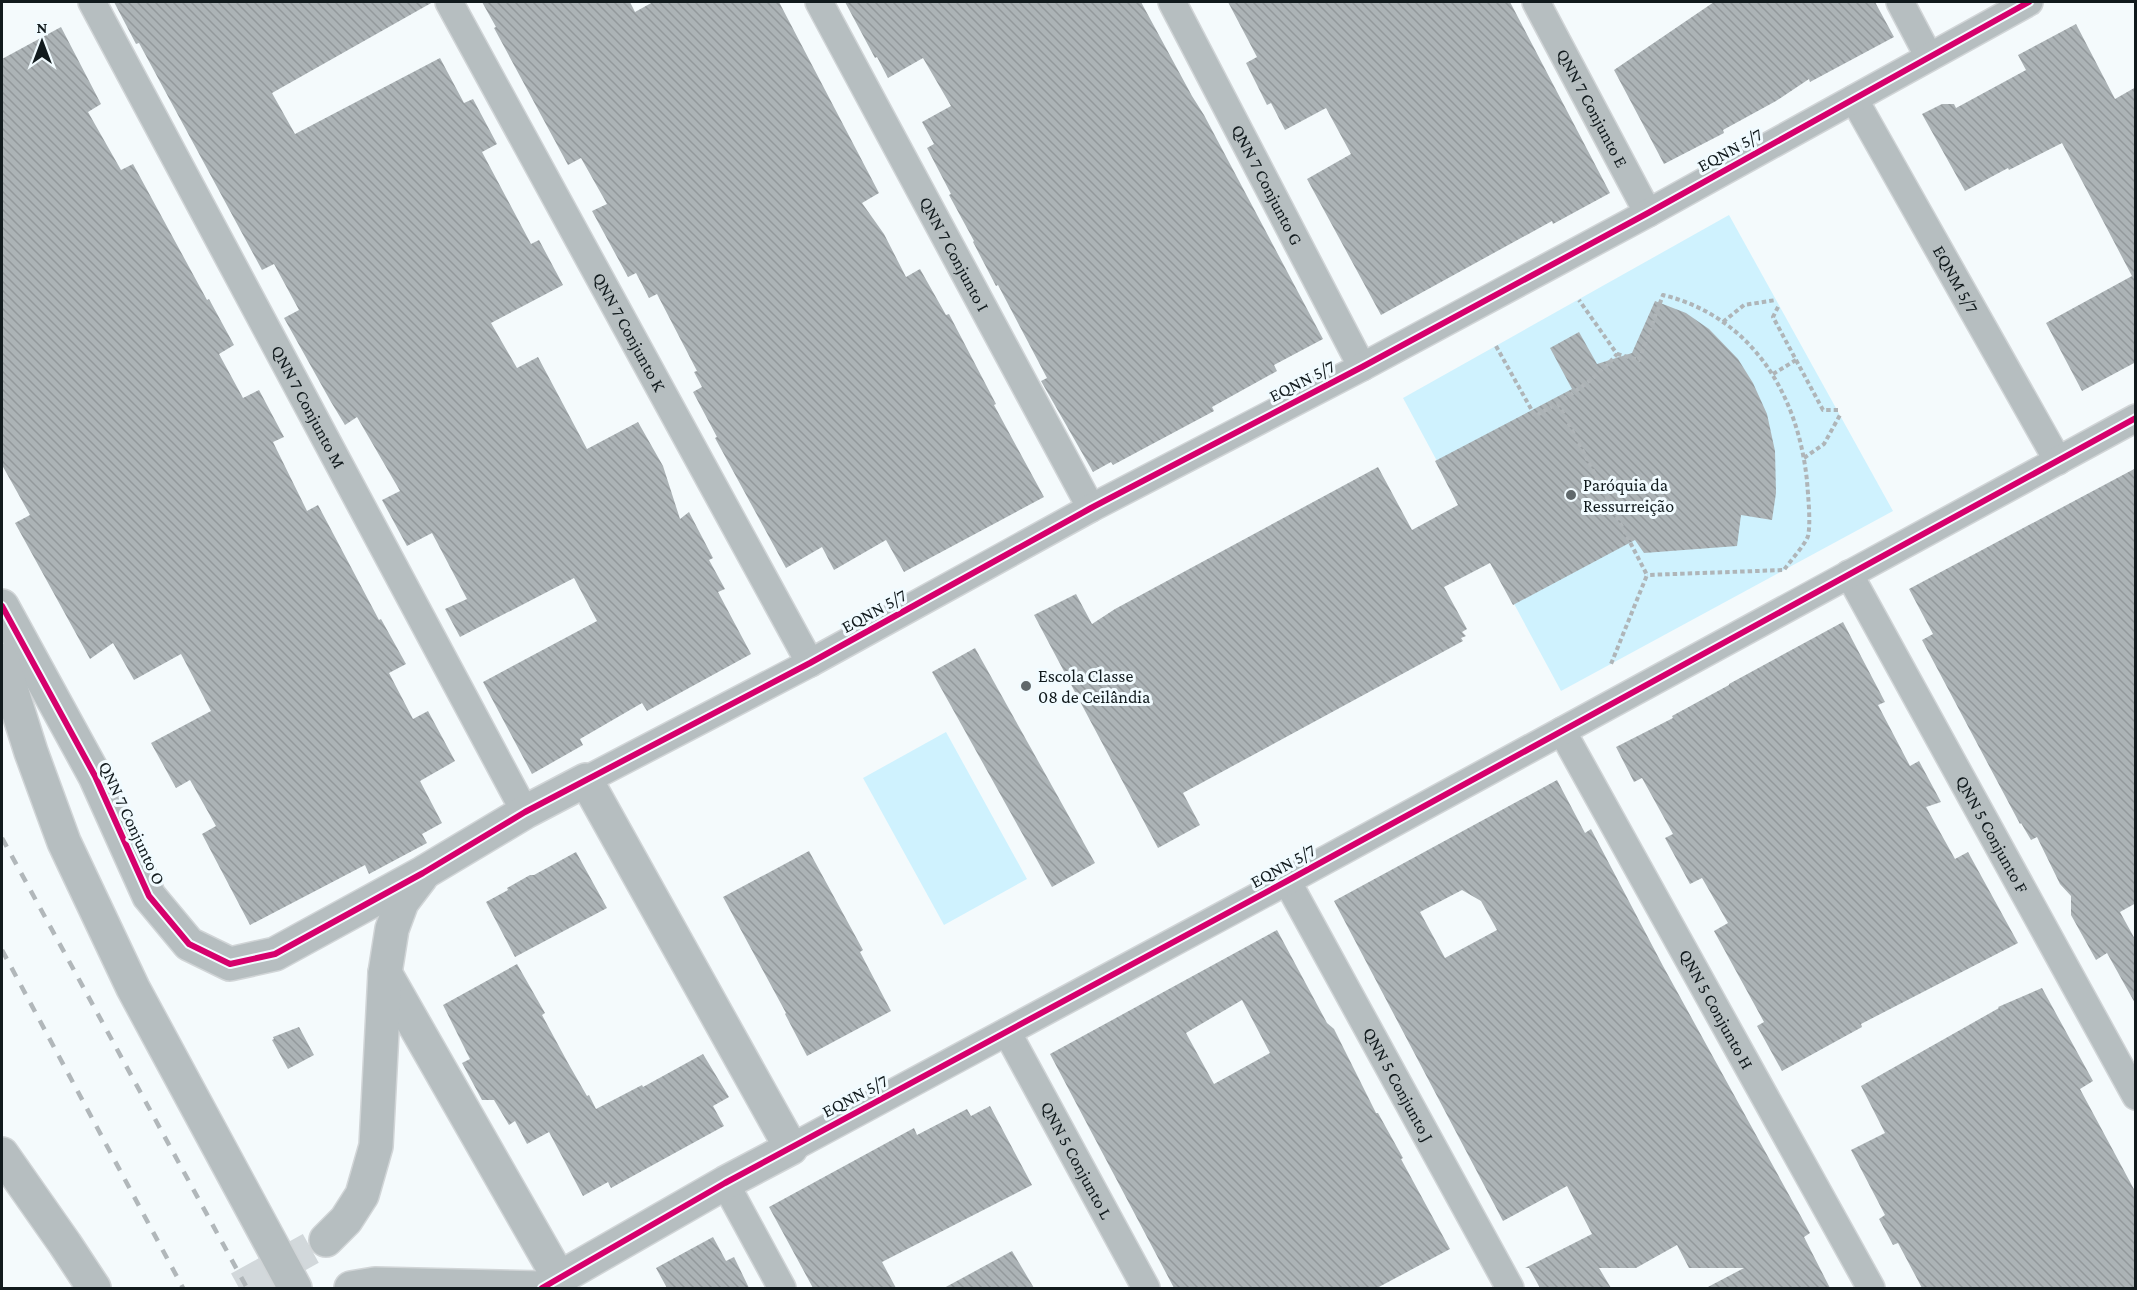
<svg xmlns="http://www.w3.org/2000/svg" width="2137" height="1290" font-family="'Crimson Pro',serif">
	<defs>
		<pattern id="building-back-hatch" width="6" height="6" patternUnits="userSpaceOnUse" patternTransform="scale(1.5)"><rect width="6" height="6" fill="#acb3b6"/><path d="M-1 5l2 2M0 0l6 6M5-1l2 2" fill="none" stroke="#93999c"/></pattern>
	</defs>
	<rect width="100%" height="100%" fill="#f4fafc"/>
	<g fill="#cff2fe">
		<polygon points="1729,215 1893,511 1561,691 1403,398"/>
		<polygon points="946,732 1027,879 944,925 863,778"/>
	</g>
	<g fill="url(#building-back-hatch)" fill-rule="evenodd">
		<polygon points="114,2 433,2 272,93 295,134 440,58 464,103 473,99 497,144 482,152 531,244 539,240 563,285 491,323 517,368 538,357 587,449 638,422 663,466 680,519 689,512 713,558 709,560 725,589 718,592 751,654 647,711 642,703 580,739 583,745 532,774 483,682 597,621 574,578 460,637 445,609 467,599 432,533 407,546 382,500 400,491 357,417 345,425 331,402 284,318 299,310 274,264 262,270 139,43 136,44"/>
		<polygon points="482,2 630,2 635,12 653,2 779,2 879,193 862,203 884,234 906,277 920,269 946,315 949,314 996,404 994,405 1044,497 904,572 886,540 834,570 822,547 786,568 715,438 717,437 693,392 702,387 694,372 697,371 657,294 649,298 636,273 628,277 592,211 607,204 581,158 568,165 494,28 496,27"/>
		<polygon points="845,2 1141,2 1192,96 1204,115 1323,339 1274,365 1277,371 1212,407 1214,411 1113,465 1111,462 1093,472 1041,381 1047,378 998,285 996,286 973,242 974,241 949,195 951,194 927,148 934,144 922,122 951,106 923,58 888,78 877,57 875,58"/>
		<polygon points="1228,2 1510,2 1610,193 1553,224 1552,221 1381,315 1307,179 1351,154 1326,108 1285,130 1271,103 1267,105 1246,63 1257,57"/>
		<polygon points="1714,2 1875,2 1894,37 1810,82 1809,79 1776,101 1723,130 1724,133 1664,164 1614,70"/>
		<polygon points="2076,24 2115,99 2136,87 2136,362 2082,391 2046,323 2132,276 2062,143 2009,170 2008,168 1965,191 1922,114 1942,104 1954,104 1956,108 2026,70 2018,55"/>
		<polygon points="61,27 101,104 88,112 121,170 133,164 207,300 209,299 234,345 219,354 243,398 259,390 284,437 273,442 307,511 318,505 379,620 381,619 406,664 389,673 413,719 428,711 455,761 420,781 442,823 422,834 427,843 369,874 365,865 250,925 202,834 216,826 190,780 176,788 151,743 211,711 181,654 134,680 113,643 90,659 15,523 30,515 2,465 2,59"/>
		<polygon points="1655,301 1686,313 1709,329 1738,359 1753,383 1767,414 1775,451 1776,493 1772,520 1741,515 1737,546 1644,553 1635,540 1513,605 1490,563 1444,587 1467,629 1462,632 1466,636 1461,638 1463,641 1183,793 1200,825 1158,848 1034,615 1076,594 1092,624 1115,609 1378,467 1412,530 1458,505 1435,461 1572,389 1550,348 1579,332 1597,364 1632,353"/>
		<polygon points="2136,468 2136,903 2120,912 2136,941 2136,1005 2107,953 2096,960 2071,915 2071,896 2060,884 2037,837 2031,840 2021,823 2020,824 1922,640 1933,634 1909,589"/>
		<polygon points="1843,622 1885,702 1878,705 1910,766 1919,761 1941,802 1926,807 1955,859 1968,852 2018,943 1861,1024 1862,1027 1782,1071 1757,1026 1764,1022 1714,931 1728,923 1702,878 1690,884 1665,838 1673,834 1642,778 1634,782 1616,747 1673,718 1672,716 1729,685 1729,684"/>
		<polygon points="975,648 1095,863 1052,887 932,672"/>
		<path d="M1557,780L1585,833L1591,829L1663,966L1810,1233L1804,1237L1830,1288H1706L1744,1268H1689L1677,1245L1636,1268H1599L1611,1288H1540L1529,1268H1525L1592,1234L1567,1186L1503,1221L1334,901ZM1462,890L1481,901L1497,930L1445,958L1420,912Z"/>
		<polygon points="809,851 863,950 860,952 891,1011 807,1056 785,1014 786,1013 723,897"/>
		<polygon points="576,852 607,908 515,957 486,902 508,890 507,888 530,875 534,875"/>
		<path d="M1277,930L1327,1023L1334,1029L1376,1113H1378L1403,1158L1401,1159L1450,1249L1377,1288H1174L1050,1054ZM1242,1000L1270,1053L1214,1084L1186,1033Z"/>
		<polygon points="517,964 545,1013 542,1015 568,1063 587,1096 589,1095 596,1109 642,1085 643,1087 703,1054 729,1097 713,1106 724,1126 611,1188 608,1182 583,1196 549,1132 527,1144 515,1121 509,1125 494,1100 482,1100 462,1063 470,1059 443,1005"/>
		<polygon points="2042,988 2093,1081 2080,1089 2136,1193 2136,1288 1922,1288 1898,1243 1893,1245 1879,1219 1885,1215 1851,1150 1885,1133 1861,1086 1999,1008 1998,1007"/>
		<polygon points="299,1027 314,1055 288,1069 272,1040 274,1039 273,1037"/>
		<polygon points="990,1106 1032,1185 882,1262 896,1288 813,1288 769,1207 914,1128 917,1135 967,1109 971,1116"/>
		<polygon points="713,1237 726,1261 734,1257 749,1288 667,1288 656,1268"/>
		<polygon points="1012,1251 1034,1288 944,1288"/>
	</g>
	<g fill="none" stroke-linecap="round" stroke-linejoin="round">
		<polyline stroke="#d2d8db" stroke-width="33" stroke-dasharray="33 16" stroke-linecap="butt" points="239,1288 326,1240"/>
		<g stroke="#d1d5d7" stroke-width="30">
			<g id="minor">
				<path id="s1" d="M92,2L525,812"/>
				<path id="s2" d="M449,2L810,663"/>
				<path id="s3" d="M819,2L1091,508"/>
				<path id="s4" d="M1172,2L1362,367"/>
				<path id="s5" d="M1536,2L1648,213"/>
				<polyline points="1900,2 1929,57"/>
				<path id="s6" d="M1854,99L2058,461"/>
				<path id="s7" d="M1849,574L2136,1096"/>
				<path id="s8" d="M1562,731L1871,1288"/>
				<polyline points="586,780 810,663 1091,508 1362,367 1648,213 2029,2"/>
				<path id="s9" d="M1287,881L1510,1288"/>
				<path id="s10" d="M1007,1032L1146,1288"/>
				<polyline points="791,1148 1287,881 2136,418"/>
				<polyline points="725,1183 782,1288"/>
			</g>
		</g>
		<g stroke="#d1d5d7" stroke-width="36">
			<g id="tertiary">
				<polyline points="2,606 95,776 149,896 189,944 230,964 275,954 423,873 525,812 586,780 791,1148 725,1183 542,1288"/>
				<polyline points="2,660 31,752 64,842 133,988 295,1288"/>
				<polyline points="385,973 559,1278"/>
				<polyline points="2,1154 65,1244 94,1288"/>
				<polyline points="326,1240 346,1220 362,1195 376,1146 385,973 392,929 402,902 421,877"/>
				<polyline points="351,1288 375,1284 543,1288"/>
			</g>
		</g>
		<g stroke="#afb5b8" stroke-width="4" stroke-dasharray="4.5 3" stroke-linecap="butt">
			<polyline points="1723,322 1744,305 1776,300"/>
			<path d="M1496,346L1535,416C1565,400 1595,380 1617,354L1579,300"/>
			<path d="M1617,354L1639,360L1663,295C1752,317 1798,394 1807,481C1808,495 1811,523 1808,536C1805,545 1790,561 1784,570L1647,575"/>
			<polyline points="1796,360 1823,410 1838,410"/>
			<polyline points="1773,374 1796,360 1773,317 1779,305"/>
			<polyline points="1558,403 1647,575 1611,664"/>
			<polyline points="1804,458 1824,444 1840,415"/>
		</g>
		<use href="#minor" stroke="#b6bec0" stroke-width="27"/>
		<use href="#tertiary" stroke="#b6bec0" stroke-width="33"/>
		<g stroke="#b1b7ba" stroke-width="4.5" stroke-dasharray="10 10" stroke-linecap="butt">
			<polyline points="2,838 247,1288"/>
			<polyline points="2,950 183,1288"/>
		</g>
		<g stroke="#f1fbff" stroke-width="10">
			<g id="cycleway">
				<polyline points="2,606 95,776 149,896 189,944 230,964 275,954 423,873 525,812 810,663 1091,508 1362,367 1648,213 2029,2"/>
				<polyline points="542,1288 725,1183 1287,881 2136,418"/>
			</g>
		</g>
		<use href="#cycleway" stroke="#d6006c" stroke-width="6"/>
	</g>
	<g fill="#60686b" stroke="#f1fbff" stroke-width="2">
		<circle cx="1571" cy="495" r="6"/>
		<circle cx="1026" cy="686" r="6"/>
	</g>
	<g text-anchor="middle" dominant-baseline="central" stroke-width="6" stroke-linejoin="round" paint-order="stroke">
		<g font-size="18" fill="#111a1d" stroke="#f1fbff">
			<text stroke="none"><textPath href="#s5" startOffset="120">QNN 7 Conjunto E</textPath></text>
			<text transform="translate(1730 150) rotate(-29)">EQNN 5/7</text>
			<text stroke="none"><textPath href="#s4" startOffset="206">QNN 7 Conjunto G</textPath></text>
			<text stroke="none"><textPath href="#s3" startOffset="286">QNN 7 Conjunto I</textPath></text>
			<text stroke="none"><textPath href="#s6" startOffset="207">EQNM 5/7</textPath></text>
			<text stroke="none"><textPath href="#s2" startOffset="376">QNN 7 Conjunto K</textPath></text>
			<text transform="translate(1302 381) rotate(-27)">EQNN 5/7</text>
			<text stroke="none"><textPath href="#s1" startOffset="459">QNN 7 Conjunto M</textPath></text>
			<text transform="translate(874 611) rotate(-29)">EQNN 5/7</text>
			<text transform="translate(132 823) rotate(65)">QNN 7 Conjunto O</text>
			<text stroke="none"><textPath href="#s7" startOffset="297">QNN 5 Conjunto F</textPath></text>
			<text transform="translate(1283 866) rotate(-29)">EQNN 5/7</text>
			<text stroke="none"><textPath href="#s8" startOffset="318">QNN 5 Conjunto H</textPath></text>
			<text stroke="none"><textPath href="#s9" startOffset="232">QNN 5 Conjunto J</textPath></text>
			<text transform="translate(855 1096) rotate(-28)">EQNN 5/7</text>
			<text stroke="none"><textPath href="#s10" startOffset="146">QNN 5 Conjunto L</textPath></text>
		</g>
		<g font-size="18" fill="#111a1d" stroke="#f1fbff" text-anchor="start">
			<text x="1583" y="485">Paróquia da<tspan x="1583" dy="21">Ressurreição</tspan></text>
			<text x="1038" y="676">Escola Classe<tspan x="1038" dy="21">08 de Ceilândia</tspan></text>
		</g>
	</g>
	<rect width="2137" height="1290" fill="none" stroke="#111a1d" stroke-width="6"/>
	<g transform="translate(42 42)" stroke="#f1fbff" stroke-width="4.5" paint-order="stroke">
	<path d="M0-4.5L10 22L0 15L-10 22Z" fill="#111a1d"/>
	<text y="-9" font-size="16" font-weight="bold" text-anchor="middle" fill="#111a1d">N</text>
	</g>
</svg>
